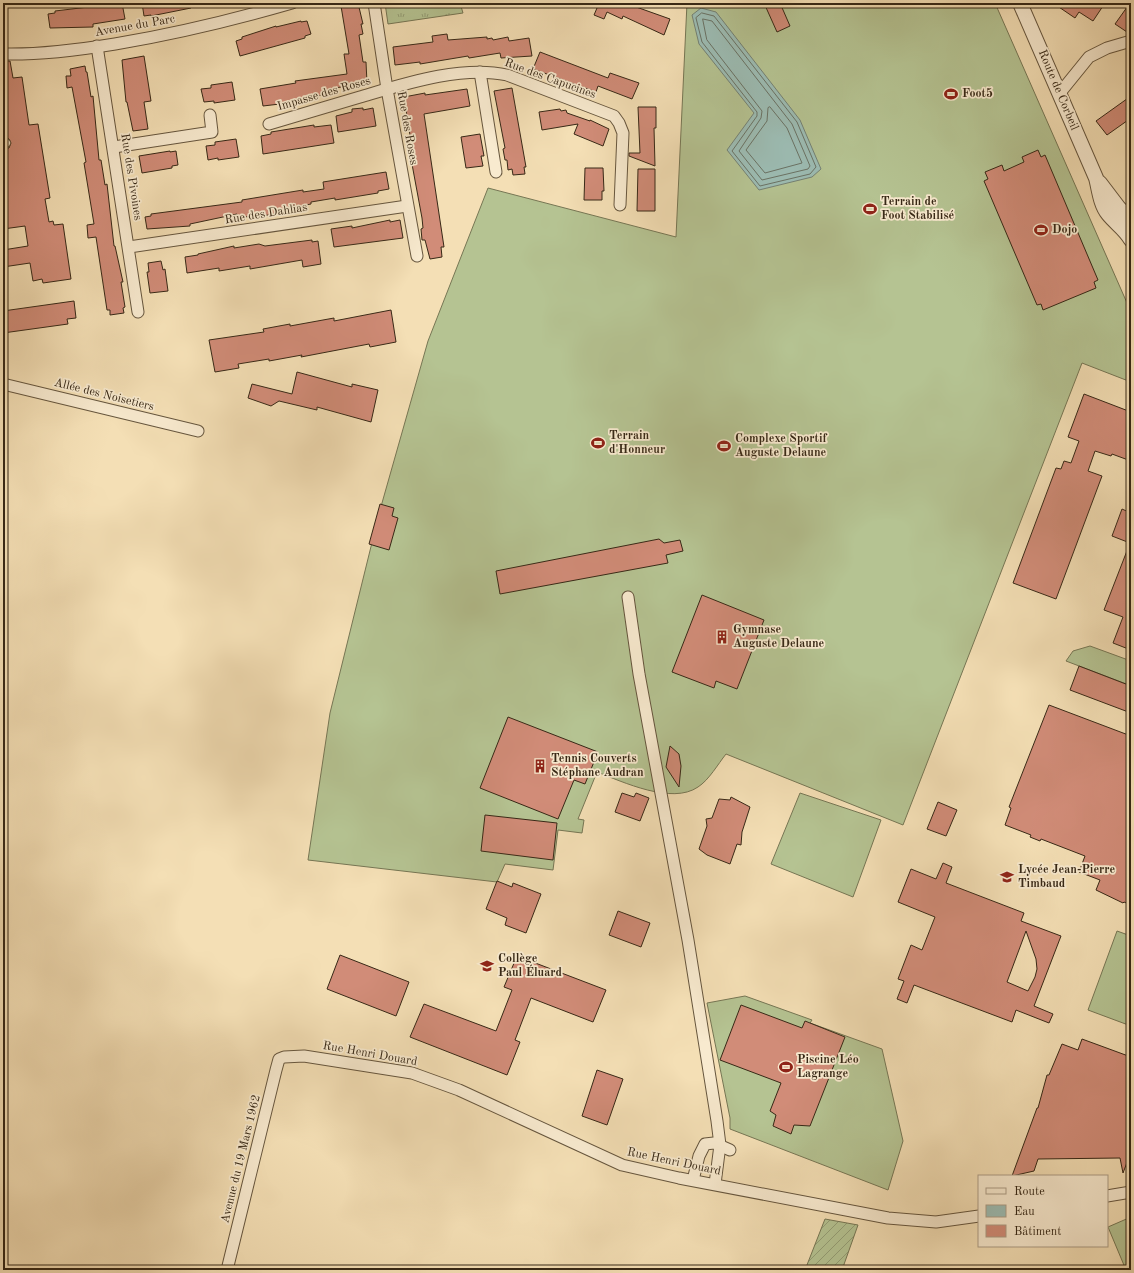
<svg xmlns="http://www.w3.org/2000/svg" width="1134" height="1273" font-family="'Old Standard TT',serif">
	<defs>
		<pattern id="park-tufts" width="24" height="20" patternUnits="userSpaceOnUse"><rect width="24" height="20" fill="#b5c392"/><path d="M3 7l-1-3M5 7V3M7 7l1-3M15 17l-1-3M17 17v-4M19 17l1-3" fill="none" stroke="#949e76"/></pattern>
		<pattern id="garden-furrows" width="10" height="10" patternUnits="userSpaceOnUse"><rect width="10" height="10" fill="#b5c392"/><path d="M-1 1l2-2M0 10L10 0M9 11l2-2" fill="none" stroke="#949e76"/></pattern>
	</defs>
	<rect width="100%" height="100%" fill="#f4dfb5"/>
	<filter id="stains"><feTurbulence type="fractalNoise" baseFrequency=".005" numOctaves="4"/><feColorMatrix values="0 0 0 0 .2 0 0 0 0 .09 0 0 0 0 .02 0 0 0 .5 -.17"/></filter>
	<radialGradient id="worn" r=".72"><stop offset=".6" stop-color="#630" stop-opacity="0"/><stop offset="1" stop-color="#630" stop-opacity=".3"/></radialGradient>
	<g fill="#b5c392" stroke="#767654">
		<path d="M687,3H995L1131,312V382L1082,363L903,825L726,754C718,764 709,780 698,787C672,805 623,782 597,772L578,819L584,820L582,833L558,830L553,870L505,864L497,882L308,860L330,713L380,510L428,341L488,188L676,237Z"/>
		<polygon points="1090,646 1131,661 1131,678 1129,685 1066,661 1073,651"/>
		<polygon points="800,793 881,820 853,897 771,864"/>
		<polygon points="1117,931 1131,936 1131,1026 1088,1010"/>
		<polygon points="745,996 812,1020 810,1023 882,1049 903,1141 888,1190 730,1129 730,1118 707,1003"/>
		<polygon points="1131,1217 1131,1270 1126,1270 1108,1227"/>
	</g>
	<polygon fill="url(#park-tufts)" stroke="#767654" points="385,3 460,3 463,13 388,24"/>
	<polygon fill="url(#garden-furrows)" stroke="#767654" points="825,1219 858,1225 842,1270 805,1270"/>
	<polygon fill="#9cbcb3" stroke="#748174" points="701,8 716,12 800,120 821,169 812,177 759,190 727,150 754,113 699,44 692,15"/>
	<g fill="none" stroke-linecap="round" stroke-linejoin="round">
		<g stroke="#6a7264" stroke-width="1">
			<polygon points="702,13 714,16 797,122 816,167 810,174 760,186 732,151 757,116 757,112 702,42 696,18"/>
			<polygon points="703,19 712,21 792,124 810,166 808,169 762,180 739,151 761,118 762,111 707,40"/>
			<polygon points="770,107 787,128 802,163 765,173 746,150 767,121 768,108"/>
		</g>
	</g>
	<g fill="#d18c78" stroke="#372816" fill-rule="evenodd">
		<polygon points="122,3 125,19 93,24 93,27 50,28 48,14 55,13 55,11"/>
		<polygon points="142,3 190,3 191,8 151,16 151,15 144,16"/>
		<polygon points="358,3 363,24 361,24 363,34 359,35 363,62 366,62 367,83 335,88 335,90 328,91 329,94 305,98 305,101 263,106 260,89 296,83 295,81 347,74 344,54 349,54 341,6"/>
		<polygon points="585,3 625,3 670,19 664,35 623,16 622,19 607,12 604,19 594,15 597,8"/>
		<polygon points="764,3 780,3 790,26 777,32"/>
		<polygon points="1053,3 1105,3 1093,21 1079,12 1075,18"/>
		<polygon points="1130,3 1131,3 1130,34 1115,24"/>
		<polygon points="301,21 301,22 307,21 311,34 305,36 305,38 240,56 236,41 242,39 242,37 276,26 276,27"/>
		<polygon points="447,34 448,40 487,37 487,39 492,38 493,40 508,37 509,41 529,38 532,56 501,58 500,53 469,58 468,56 420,64 420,62 395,65 393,47 433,42 432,36"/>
		<polygon points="540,52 608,78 610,73 639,83 632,99 598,86 596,92 533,69"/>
		<polygon points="144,56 151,101 144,102 148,129 133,131 127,102 126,102 122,60"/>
		<polygon points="3,61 10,61 13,78 22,77 29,125 38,124 50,198 45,199 49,222 53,221 54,225 63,224 71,279 43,283 42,279 33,281 30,263 3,267 3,250 28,246 25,226 3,229 3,148 9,148 11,143 9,139 3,136"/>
		<polygon points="85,66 86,72 87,72 91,97 93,96 99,160 101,160 105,185 107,184 114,246 115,246 123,282 121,282 125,307 123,308 124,313 110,315 110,310 107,310 96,237 88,238 87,225 94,224 84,163 86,162 72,87 67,88 66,76 71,76 70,69"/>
		<polygon points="232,82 235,100 214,103 214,101 204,102 201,89 211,88 211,85"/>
		<polygon points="512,88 526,167 524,167 525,174 513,175 512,169 508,170 507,160 505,160 503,149 505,148 494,91"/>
		<polygon points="467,89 470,106 424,114 444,247 441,247 442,257 430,259 425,240 422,240 421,229 423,228 422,218 409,148 412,148 404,97 425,93 425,95"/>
		<polygon points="1131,96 1131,118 1107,135 1096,121"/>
		<polygon points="638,107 656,107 656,128 654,128 655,166 629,156 629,153 640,153"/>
		<polygon points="363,108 363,110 373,108 376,126 338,132 336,116 352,112 352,109"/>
		<polygon points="560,109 561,111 566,110 567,113 590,121 590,120 609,129 603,146 574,134 578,124 542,130 539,112"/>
		<polygon points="314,125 314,127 331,125 334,143 263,154 261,136 271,134 271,132"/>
		<polygon points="480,134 484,156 481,156 483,166 466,168 461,137"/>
		<polygon points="236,139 239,157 218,160 218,158 208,160 206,146 215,145 215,142"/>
		<polygon points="1038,150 1041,157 1045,155 1098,280 1094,282 1096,288 1043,310 1041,304 1037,305 984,181 988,179 985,172 1002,165 1004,171 1024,162 1022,157"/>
		<polygon points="170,151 170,152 176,151 178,165 172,166 172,168 142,173 139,156"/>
		<polygon points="585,168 603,168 604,191 602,191 602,200 584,200"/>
		<polygon points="638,169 655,169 655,211 637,211"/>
		<polygon points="386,172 389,189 378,191 378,193 335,200 335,198 311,202 311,204 306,205 306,207 269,215 244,217 237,217 237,214 190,224 190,226 147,229 145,217 151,216 151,214 242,202 242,200 303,190 303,192 324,189 323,182"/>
		<polygon points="390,220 390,222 400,220 403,238 334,247 331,229 352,226 352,228"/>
		<polygon points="312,240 312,242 318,241 321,264 303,267 302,260 250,269 250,266 219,271 219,268 187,273 185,257 198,255 198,254 234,246 234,248 259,244 265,246"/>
		<polygon points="161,261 163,270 165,269 168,291 150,293 147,272 149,272 148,263"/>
		<polygon points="74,301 76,318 67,319 68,324 3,333 3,311"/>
		<polygon points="391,310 396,342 370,347 369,344 301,357 302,355 269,361 269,359 238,364 239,368 215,372 209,340 264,332 263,329 290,324 290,326 334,318 334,321"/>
		<polygon points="297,372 352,387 352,384 378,390 371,422 317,407 317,410 279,401 271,406 248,398 252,384 292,394"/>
		<polygon points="1084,394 1131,412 1131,461 1112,454 1111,456 1095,451 1088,471 1102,476 1056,599 1013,583 1056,468 1061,469 1064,461 1071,463 1079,441 1068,437"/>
		<polygon points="380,504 394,508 392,516 398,518 389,550 369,544"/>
		<polygon points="1122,509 1131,513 1131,650 1113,643 1123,617 1104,610 1130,543 1112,536"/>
		<polygon points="659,539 664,543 680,540 683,551 666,555 668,563 500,594 496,571"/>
		<polygon points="702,595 764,620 737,689 716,681 714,688 672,672"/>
		<polygon points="1079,666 1131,686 1131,713 1070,690"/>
		<polygon points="1049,705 1131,736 1131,905 1124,902 1123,903 1096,890 1100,880 1079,872 1085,856 1041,839 1040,841 1030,837 1031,835 1005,825 1011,808 1009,807"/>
		<polygon points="508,717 598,752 585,784 574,780 558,819 480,788"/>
		<polygon points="670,746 679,754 681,766 679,787 666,767"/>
		<polygon points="622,793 634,797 636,793 649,798 640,821 615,812"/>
		<polygon points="731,797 750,807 742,832 741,845 737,844 730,864 707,855 699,849 707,826 706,819 712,818 719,799 730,800"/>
		<polygon points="938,802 957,810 946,836 927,829"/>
		<polygon points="485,815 557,823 553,860 481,851"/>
		<path d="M943,863L952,867L946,883L1024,913L1021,921L1061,936L1034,1006L1053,1014L1049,1023L1016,1010L1012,1022L914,985L907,1003L897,999L904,981L898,979L911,945L922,950L935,917L898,902L911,869L936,879ZM1026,931L1036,959L1037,969L1035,977L1028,991L1007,982Z"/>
		<polygon points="497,881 512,887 513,883 541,894 526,933 505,925 507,918 486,909"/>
		<polygon points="618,911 650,923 641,947 609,935"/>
		<polygon points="340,955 409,982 396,1016 327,989"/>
		<polygon points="517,956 606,990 593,1022 531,998 515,1040 520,1042 507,1075 410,1037 424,1004 496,1031 512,990 504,987"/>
		<polygon points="741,1005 802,1028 805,1021 845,1037 810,1126 794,1125 791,1134 773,1126 776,1115 770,1111 781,1083 720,1060"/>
		<polygon points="1082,1039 1131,1057 1131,1152 1123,1173 1120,1158 1038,1159 1034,1171 1012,1176 1037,1108 1038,1108 1047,1075 1049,1075 1062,1044 1078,1050"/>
		<polygon points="597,1070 623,1079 607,1125 582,1116"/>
	</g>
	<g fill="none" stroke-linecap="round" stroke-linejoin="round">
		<g stroke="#66563e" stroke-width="10">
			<polyline id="pedestrian" points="3,141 6,143"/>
		</g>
		<g stroke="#66563e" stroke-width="13">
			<g id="minor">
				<polyline points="374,3 387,89 417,256"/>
				<polyline points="97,46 138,312"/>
				<path d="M3,54C40,55 78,50 115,44C175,34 233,20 292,3"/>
				<polyline points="480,72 496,172"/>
				<polyline points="1059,94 1089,57 1107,48 1131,41"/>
				<path d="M269,124C299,115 330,106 360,97C404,84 461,65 507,75L614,116L619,123L623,133L620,205"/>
				<polyline points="114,147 212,132 210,115"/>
				<polyline points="129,247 407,206"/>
				<polyline points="3,384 198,431"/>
				<polyline points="628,597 639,674 688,940 717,1121 720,1145 715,1184"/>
				<polyline points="693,1180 699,1156 705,1144 714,1143 730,1150"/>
				<polyline points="1107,1196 1131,1192"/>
				<polyline points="227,1270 276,1070 279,1059 284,1057 304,1056 412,1073 459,1090 622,1165 679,1178 888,1218 936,1222 979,1216"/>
			</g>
		</g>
		<g stroke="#66563e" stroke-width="16">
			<g id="tertiary">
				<path d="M1020,3L1096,178C1099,189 1100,204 1108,214C1115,223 1125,229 1131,240"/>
				<polyline points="1100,183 1119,208 1131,220"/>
			</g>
		</g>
		<use href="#pedestrian" stroke="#f8eacf" stroke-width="8"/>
		<use href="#minor" stroke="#f8eacf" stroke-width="11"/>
		<use href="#tertiary" stroke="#f8eacf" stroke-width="14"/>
	</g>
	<defs>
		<g id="stadium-bare" transform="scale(1.08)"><path d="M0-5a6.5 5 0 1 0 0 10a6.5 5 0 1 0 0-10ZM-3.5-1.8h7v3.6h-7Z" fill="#8f2418" stroke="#f8eacf" stroke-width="2.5" paint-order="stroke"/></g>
		<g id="building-bare" transform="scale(1.08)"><path d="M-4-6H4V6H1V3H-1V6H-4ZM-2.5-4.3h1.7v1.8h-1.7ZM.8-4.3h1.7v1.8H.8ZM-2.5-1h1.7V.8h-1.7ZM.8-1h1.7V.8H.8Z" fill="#8f2418" stroke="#f8eacf" stroke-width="2.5" paint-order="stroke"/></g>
		<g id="school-bare" transform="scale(1.08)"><path d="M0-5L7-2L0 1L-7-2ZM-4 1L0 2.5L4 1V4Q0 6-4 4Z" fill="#8f2418" stroke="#f8eacf" stroke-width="2.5" paint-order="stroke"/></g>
	</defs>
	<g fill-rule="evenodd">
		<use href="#stadium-bare" x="951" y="94"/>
		<use href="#stadium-bare" x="870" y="209"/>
		<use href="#stadium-bare" x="1041" y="230"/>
		<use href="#stadium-bare" x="598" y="443"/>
		<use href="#stadium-bare" x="724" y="446"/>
		<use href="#building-bare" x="722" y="637"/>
		<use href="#building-bare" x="540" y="766"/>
		<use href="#school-bare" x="1007" y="877"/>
		<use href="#school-bare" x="487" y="966"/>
		<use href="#stadium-bare" x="786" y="1067"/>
	</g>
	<g text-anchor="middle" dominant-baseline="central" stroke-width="3.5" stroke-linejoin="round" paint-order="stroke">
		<g font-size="12" fill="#372816" stroke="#f8eacf">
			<text transform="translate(135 26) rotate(-10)">Avenue du Parc</text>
			<text transform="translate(550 79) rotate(20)">Rue des Capucines</text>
			<text transform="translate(1058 90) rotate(67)">Route de Corbeil</text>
			<text transform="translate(324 94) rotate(-16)">Impasse des Roses</text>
			<text transform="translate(407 128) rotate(80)">Rue des Roses</text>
			<text transform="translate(131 177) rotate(81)">Rue des Pivoines</text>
			<text transform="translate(266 214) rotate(-9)">Rue des Dahlias</text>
			<text transform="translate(104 395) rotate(14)">Allée des Noisetiers</text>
			<text transform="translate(370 1054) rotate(10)">Rue Henri Douard</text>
			<text transform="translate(241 1159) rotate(-76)">Avenue du 19 Mars 1962</text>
			<text transform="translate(674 1162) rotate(12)">Rue Henri Douard</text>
		</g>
		<g font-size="12" font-weight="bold" fill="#372816" stroke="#f8eacf" text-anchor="start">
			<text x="962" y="94">Foot5</text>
			<text x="881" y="202">Terrain de<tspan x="881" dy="14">Foot Stabilisé</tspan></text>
			<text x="1052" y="230">Dojo</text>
			<text x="609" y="436">Terrain<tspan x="609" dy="14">d'Honneur</tspan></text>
			<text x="735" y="439">Complexe Sportif<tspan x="735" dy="14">Auguste Delaune</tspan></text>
			<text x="733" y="630">Gymnase<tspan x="733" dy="14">Auguste Delaune</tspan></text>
			<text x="551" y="759">Tennis Couverts<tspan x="551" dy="14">Stéphane Audran</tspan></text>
			<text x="1018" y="870">Lycée Jean-Pierre<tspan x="1018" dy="14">Timbaud</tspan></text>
			<text x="498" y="959">Collège<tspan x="498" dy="14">Paul Éluard</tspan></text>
			<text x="797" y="1060">Piscine Léo<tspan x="797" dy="14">Lagrange</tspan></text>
		</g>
	</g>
	<rect width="1134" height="1273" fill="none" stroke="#f4dfb5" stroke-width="16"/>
	<rect x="4" y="4" width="1126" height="1265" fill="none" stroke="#372816" stroke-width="2"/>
	<rect x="8" y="8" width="1118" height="1257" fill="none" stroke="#372816"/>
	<rect x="978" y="1175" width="130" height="72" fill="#f8eacf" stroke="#ab9c85"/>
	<rect x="986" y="1188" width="20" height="6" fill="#f8eacf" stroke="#ab9c85"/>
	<text x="1014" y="1195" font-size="12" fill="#372816">Route</text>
	<rect x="986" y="1205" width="20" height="12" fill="#9cbcb3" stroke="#ab9c85"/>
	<text x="1014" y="1215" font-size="12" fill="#372816">Eau</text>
	<rect x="986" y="1225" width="20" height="12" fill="#d18c78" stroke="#ab9c85"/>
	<text x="1014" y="1235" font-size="12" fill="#372816">Bâtiment</text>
	<rect width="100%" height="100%" filter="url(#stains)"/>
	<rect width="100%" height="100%" fill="url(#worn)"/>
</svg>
